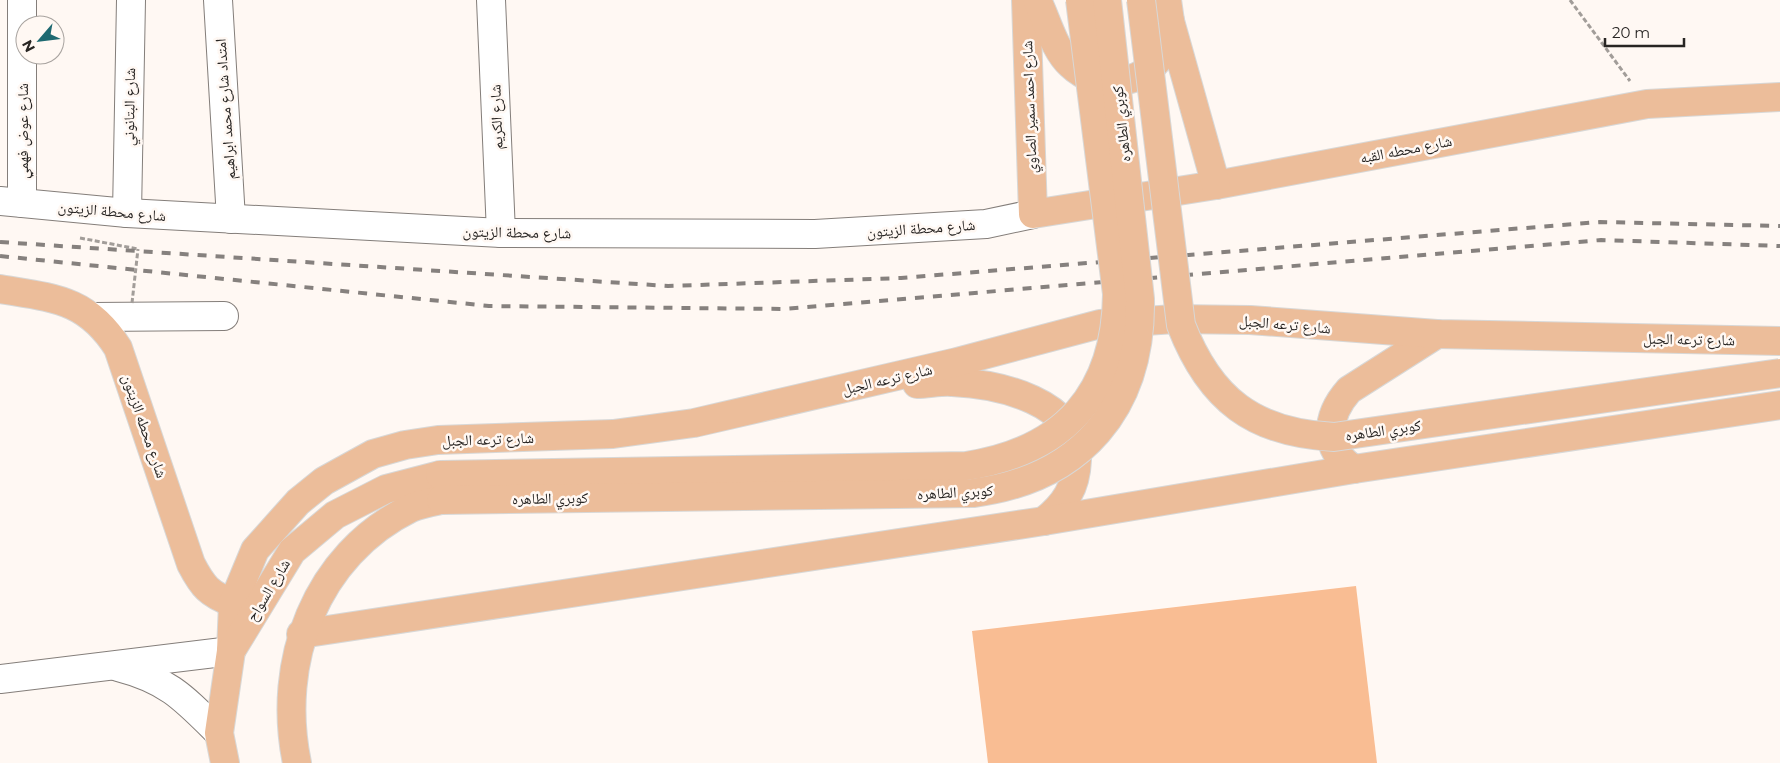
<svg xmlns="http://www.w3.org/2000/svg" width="1780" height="763" font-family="Montserrat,'Noto Naskh Arabic',sans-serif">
	<rect width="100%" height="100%" fill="#fff8f3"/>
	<polygon fill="#f9bd93" points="1356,586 1377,763 988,763 972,631"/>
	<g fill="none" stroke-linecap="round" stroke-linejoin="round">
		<g stroke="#847e7a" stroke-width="30">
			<g id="minor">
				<polyline points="218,0 231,219"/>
				<polyline points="491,0 501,233"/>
				<polyline points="0,201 127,213 501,233 815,234 986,224 1033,214"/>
				<polyline points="22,203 22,0"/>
				<polyline points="127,213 131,0"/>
				<polyline points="93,317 224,316"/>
				<path d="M118,667C168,680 184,698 219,733"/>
				<polyline points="0,679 231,651"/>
			</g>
		</g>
		<g stroke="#d8d8d7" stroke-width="30">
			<g id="major">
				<polyline points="1026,0 1033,214 1216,185 1647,104 1780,97"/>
				<path d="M1037,0C1047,20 1054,50 1071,65C1097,90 1142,87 1161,55C1168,44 1169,33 1170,21"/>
				<polyline points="1167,0 1170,21 1216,185"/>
				<path d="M0,289C54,298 87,299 118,348L191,564C203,587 209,594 233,603"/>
				<path d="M917,384C929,384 940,381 952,382C998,384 1079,401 1077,460C1076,488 1065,504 1044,521"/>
				<path d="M1354,469C1322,449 1326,416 1349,390L1437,334"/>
				<polyline points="301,634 1044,521 1354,469 1780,405"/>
				<polyline points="231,651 233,603 255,550 298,502 324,481 373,454 405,445 438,440 613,434 694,423 957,362 1100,324 1175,319 1250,320 1437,334 1780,341"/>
				<polyline points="225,763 219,733 231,651 292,551 335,515 386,489 440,475"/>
				<path d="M297,763C276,662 315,555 411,508C420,504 431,502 441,500"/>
			</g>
		</g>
		<g stroke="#a29d99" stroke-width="3" stroke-dasharray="5 2.5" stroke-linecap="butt">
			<polyline points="1570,0 1630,81"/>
			<polyline points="80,238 138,249"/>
		</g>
		<use href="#minor" stroke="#fff" stroke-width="28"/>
		<use href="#major" stroke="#ecbd9a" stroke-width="28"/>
		<g stroke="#86817e" stroke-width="4" stroke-dasharray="9 9" stroke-linecap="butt">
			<polyline points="0,242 668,286 901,278 1600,222 1780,226"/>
			<polyline points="0,256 489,306 784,309 1601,240 1780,246"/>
		</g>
		<g stroke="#d8d8d7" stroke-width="30" stroke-linecap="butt">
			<g id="major-bridge">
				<path d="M1141,0L1181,325C1210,400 1254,433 1334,437L1780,373"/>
				<path d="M440,475L966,466C1064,451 1116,394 1117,294L1080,0"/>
				<path d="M441,500L973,493C1081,479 1142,408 1140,299L1107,0"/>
			</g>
		</g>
		<polyline stroke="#a29d99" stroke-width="3" stroke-dasharray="5 2.5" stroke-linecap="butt" points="132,303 138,249"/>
		<use href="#major-bridge" stroke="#ecbd9a" stroke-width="28"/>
	</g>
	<g text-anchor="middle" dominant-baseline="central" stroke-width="5" stroke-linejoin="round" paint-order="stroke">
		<g font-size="15" fill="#282523" stroke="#fff8f3">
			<text transform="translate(129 107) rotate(-89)">شارع البتانوني</text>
			<text transform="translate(1029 107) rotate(-92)">شارع احمد سمير الصاوي</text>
			<text transform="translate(225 109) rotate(-94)">امتداد شارع محمد ابراهيم</text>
			<text transform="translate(496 117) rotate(-92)">شارع الكريم</text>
			<text transform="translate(1121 124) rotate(-96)">كوبري الطاهره</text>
			<text transform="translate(22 131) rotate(-90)">شارع عوض فهمي</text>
			<text transform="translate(1406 149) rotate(-11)">شارع محطه القبه</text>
			<text transform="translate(112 211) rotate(5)">شارع محطة الزيتون</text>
			<text transform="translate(921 228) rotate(-4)">شارع محطة الزيتون</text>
			<text transform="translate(517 232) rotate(1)">شارع محطة الزيتون</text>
			<text transform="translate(1285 324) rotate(5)">شارع ترعه الجبل</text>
			<text transform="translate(1689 339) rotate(1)">شارع ترعه الجبل</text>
			<text transform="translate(887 379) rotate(-13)">شارع ترعه الجبل</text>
			<text transform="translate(145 426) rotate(71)">شارع محطه الزيتون</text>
			<text transform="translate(1383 430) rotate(-8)">كوبري الطاهره</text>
			<text transform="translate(488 439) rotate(-2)">شارع ترعه الجبل</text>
			<text transform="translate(955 492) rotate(-3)">كوبري الطاهره</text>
			<text transform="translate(550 498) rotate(-1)">كوبري الطاهره</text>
			<text transform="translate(268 590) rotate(-59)">شارع السواح</text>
		</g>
	</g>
	<g transform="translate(40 40) rotate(242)"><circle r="24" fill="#fff8f3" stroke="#a9a4a0"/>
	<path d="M0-4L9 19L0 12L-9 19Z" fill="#1e6971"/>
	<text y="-8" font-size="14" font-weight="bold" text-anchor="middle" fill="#282523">N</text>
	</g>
	<path d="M1605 38v8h79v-8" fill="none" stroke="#282523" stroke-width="2.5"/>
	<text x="1612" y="38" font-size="15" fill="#282523" stroke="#fff8f3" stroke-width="4" paint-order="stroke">20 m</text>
</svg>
